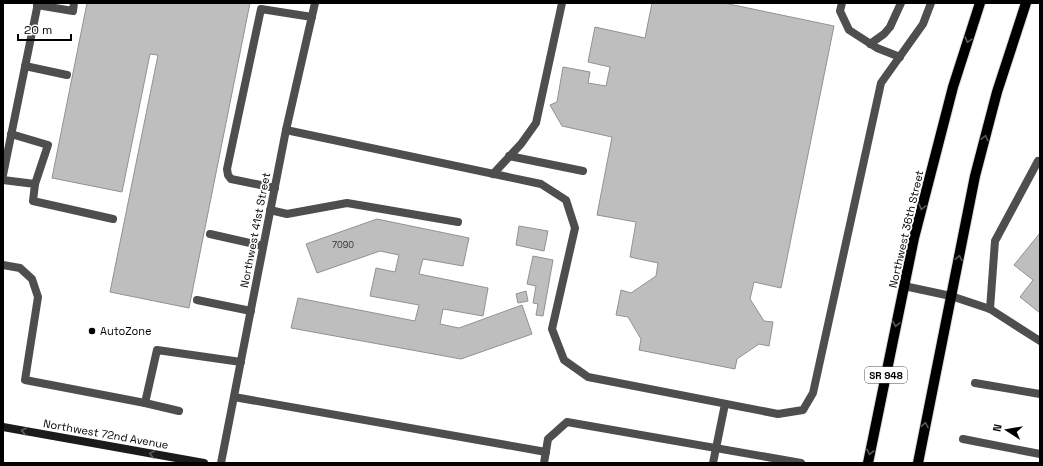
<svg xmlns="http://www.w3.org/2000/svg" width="1043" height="466" font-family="'Space Grotesk',sans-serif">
	<rect width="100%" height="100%" fill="#fff"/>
	<g fill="#bebebe" stroke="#929292">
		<polygon points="87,3 250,3 189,308 110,292 158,55 150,54 122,192 52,178"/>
		<polygon points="652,3 724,3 834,26 781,288 754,282 750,299 764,321 773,322 769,346 759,344 737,359 735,369 639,350 641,339 628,317 616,315 621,290 631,293 656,276 658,263 630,257 636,222 597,215 612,137 562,126 550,105 557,102 563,67 590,72 588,83 606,86 610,67 588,62 595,27 645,38"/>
		<polygon points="377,219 469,238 463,266 423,259 419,274 488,288 483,316 443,309 440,324 459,328 522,305 532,334 461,359 291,328 298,298 415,321 419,305 370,296 376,268 395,272 399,255 380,251 317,273 306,244"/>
		<polygon points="519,226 548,231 544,251 516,245"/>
		<polygon points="1040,233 1040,313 1020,297 1033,280 1014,265"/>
		<polygon points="533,256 553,260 543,316 536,315 538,304 533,303 536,286 527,284"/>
		<polygon points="526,291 528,301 518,303 516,294"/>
	</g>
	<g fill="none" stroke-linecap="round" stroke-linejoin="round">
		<g stroke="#dbdbdb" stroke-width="12">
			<g id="primary">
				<polyline points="868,463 914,238 953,87 980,3"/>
				<polyline points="918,463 975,176 997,92 1026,3"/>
			</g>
		</g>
		<g stroke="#4e4e4e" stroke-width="8">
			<polyline points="842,3 840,11 849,30 877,48 900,57"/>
			<polyline points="37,5 73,11 74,3"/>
			<polyline points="870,44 884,34 890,27 901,3"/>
			<polyline points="25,66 67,75"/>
			<polyline points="286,130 541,184 566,200 575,228 552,329 564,360 588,377 778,414 803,410 813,393 881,83 923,24 931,3"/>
			<polyline points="11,134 48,145 35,184"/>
			<polyline points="509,156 583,171"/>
			<polyline points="493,174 521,144 536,123 562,3"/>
			<polyline points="3,180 35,184 33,201 113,219"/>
			<polyline points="275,188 231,179 228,175 227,169 261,9 312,17"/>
			<polyline points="270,210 287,214 347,203 458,222"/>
			<polyline points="210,234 263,246"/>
			<polyline points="3,265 20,268 32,279 38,297 25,380 145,403"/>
			<polyline points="904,286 951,296 990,309 1040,341"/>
			<polyline points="197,300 251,311"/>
			<polyline points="990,309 995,241 1038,161 1040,162"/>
			<polyline points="975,383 1040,394"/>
			<polyline points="234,397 546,452"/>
			<polyline points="179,411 145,403 157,350 241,362"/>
			<polyline points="963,439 1040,454"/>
			<polyline points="544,463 548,439 567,422 801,463"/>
			<polyline points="713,463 725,404"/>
		</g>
		<g stroke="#4e4e4e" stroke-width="8">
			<polyline points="3,175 38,3"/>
			<polyline points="221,463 286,130 315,3"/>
		</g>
		<polyline stroke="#1b1b1b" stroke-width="8" points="3,427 204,463"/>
		<use href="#primary" stroke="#000" stroke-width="10"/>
	</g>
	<defs><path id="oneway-chevron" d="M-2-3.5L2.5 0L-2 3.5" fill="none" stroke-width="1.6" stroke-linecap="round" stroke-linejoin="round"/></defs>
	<g stroke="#595959">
		<use href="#oneway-chevron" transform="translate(968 40) rotate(108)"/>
		<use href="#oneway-chevron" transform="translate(985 138) rotate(-76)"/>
		<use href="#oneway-chevron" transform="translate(922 207) rotate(105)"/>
		<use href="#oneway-chevron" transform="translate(959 258) rotate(-79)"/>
		<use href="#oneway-chevron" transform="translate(896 324) rotate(102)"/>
		<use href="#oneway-chevron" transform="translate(925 425) rotate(-79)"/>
		<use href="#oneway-chevron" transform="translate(870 452) rotate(102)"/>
	</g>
	<g stroke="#5f5f5f">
		<use href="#oneway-chevron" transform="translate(24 431) rotate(-170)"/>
		<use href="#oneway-chevron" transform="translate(152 454) rotate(-170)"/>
	</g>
	<circle fill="#000" stroke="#fff" stroke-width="1.5" cx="92" cy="331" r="4"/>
	<g text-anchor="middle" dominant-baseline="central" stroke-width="3.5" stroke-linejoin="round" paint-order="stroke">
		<g font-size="9" fill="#303030">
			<text x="343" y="245">7090</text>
		</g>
		<rect fill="#fff" stroke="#4c4c4c" stroke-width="1" x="865" y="367" width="42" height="16" rx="3"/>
		<g font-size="10" font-weight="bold" fill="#000">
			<text x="886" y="375">SR 948</text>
		</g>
		<g font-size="11" fill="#000" stroke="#fff">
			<text transform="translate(906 229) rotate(-77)">Northwest 36th Street</text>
			<text transform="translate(255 230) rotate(-79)">Northwest 41st Street</text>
			<text transform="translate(106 434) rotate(10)">Northwest 72nd Avenue</text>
		</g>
		<g font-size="11" fill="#000" stroke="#fff" text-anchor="start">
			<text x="100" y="331">AutoZone</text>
		</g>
	</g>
	<rect width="1043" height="466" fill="none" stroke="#000000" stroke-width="8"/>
	<g transform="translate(1007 430) rotate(282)" stroke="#ffffff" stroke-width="3" paint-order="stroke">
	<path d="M0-3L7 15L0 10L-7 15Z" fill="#000000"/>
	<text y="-6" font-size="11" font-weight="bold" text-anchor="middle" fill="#000000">N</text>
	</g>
	<path d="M18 34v6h53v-6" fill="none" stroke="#000000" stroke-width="2"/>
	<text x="24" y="34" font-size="12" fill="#000000" stroke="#ffffff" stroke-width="3" paint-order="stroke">20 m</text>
</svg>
